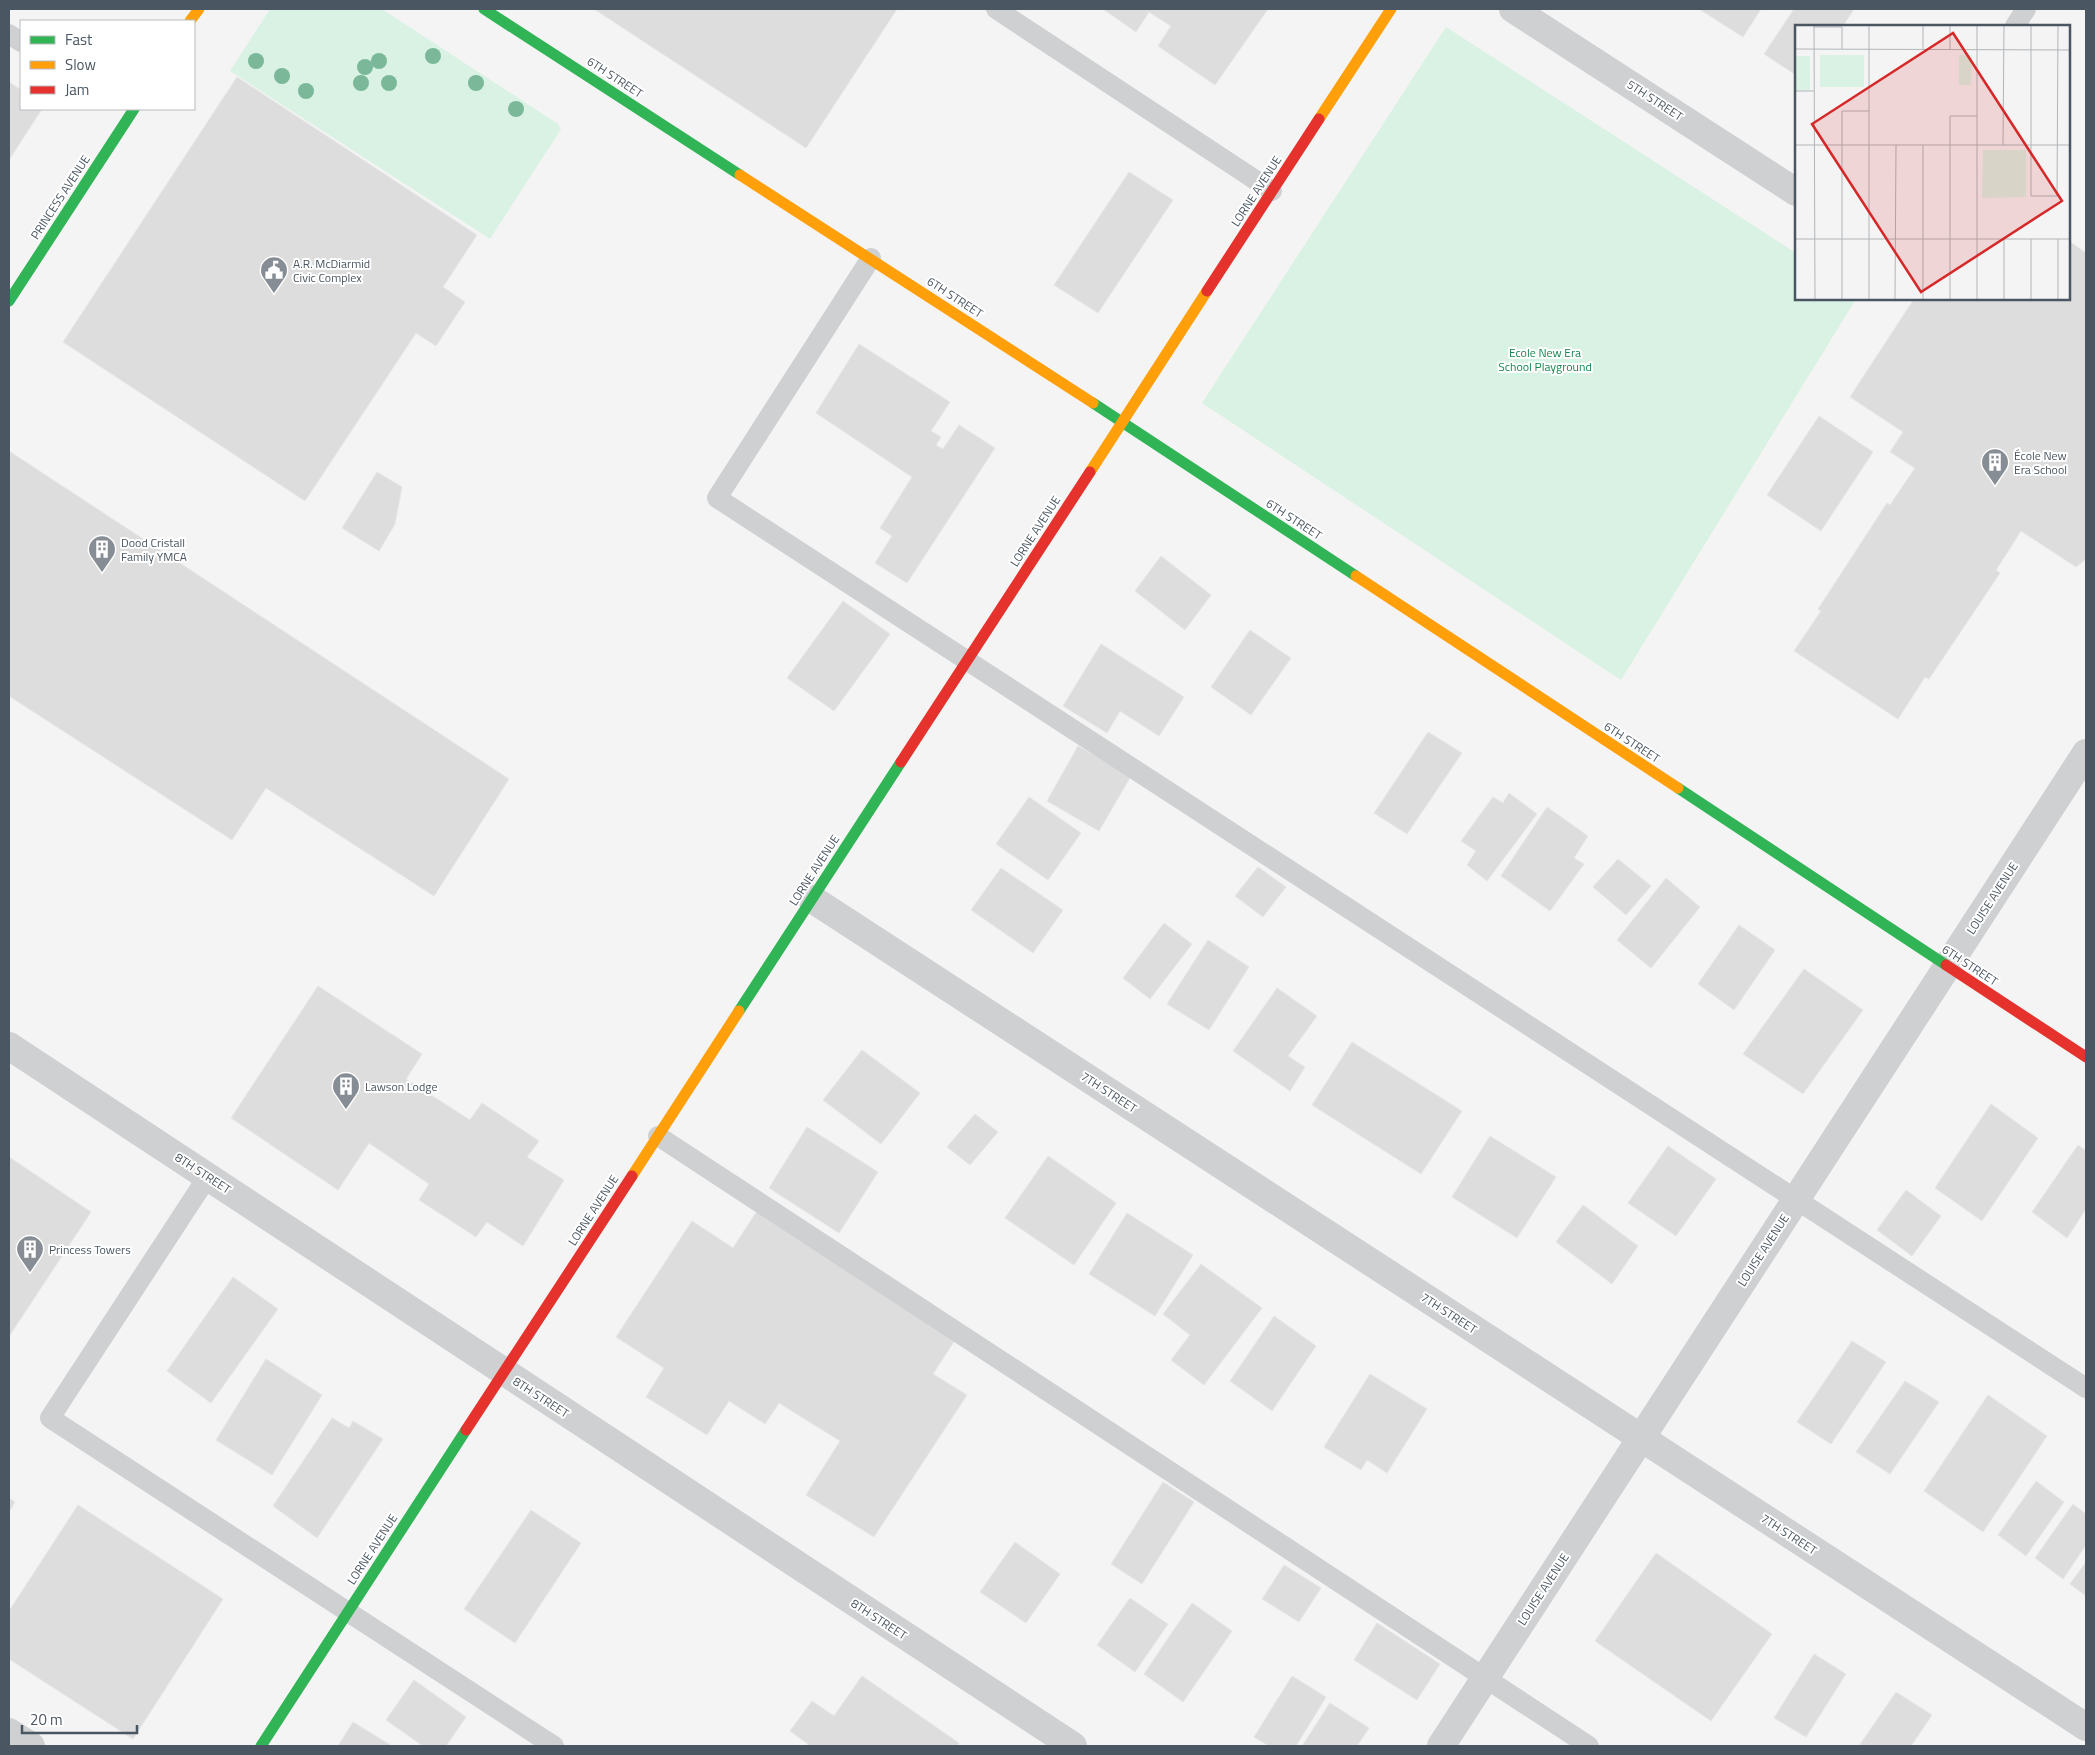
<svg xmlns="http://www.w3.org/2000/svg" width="2095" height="1755" font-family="'Titillium Web',sans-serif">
	<rect width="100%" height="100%" fill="#f4f4f4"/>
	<g fill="#d9f2e3">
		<polygon points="270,9 382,9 558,124 561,129 490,239 230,71"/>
		<polygon points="1446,27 1796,253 1796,299 1856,299 1621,680 1202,403"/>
	</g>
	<g fill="#ddddde" stroke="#e5e6e7">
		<polygon points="594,9 897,9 806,148"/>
		<polygon points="1103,9 1268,9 1215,85 1158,46 1171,26 1149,12 1136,32"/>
		<polygon points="1699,9 1761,9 1743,37"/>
		<polygon points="1794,9 1854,9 1843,26 1796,26 1796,75 1764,54"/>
		<polygon points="237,77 477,235 443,287 465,302 436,346 416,333 305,501 63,342"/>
		<polygon points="9,82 21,90 21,109 42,109 9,160"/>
		<polygon points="1129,172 1173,200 1098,313 1054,285"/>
		<polygon points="2069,241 2086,253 2086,559 2076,567 2021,531 1996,570 2000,573 1929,679 1925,677 1898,719 1794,651 1821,611 1818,609 1887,503 1890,505 1915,468 1890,452 1903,432 1850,397 1914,299 2069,299"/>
		<polygon points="859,344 950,402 931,431 941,437 936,445 943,449 959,425 995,448 907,583 875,563 892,536 880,528 912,477 816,413"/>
		<polygon points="1819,416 1873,452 1821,531 1767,495"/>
		<polygon points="9,451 509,779 434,896 266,788 232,840 9,696"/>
		<polygon points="377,472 402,487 395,524 379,551 342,528"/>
		<polygon points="1161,556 1211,595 1185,630 1135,591"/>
		<polygon points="843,601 890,634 834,711 787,678"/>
		<polygon points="1250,630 1291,658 1251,715 1211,687"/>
		<polygon points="1101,644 1184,697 1159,736 1120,711 1107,733 1063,706"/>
		<polygon points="1428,732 1462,753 1407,834 1374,813"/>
		<polygon points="1078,746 1131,776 1099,831 1047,801"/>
		<polygon points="1509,793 1537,814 1487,881 1467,865 1476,851 1461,841 1493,797 1503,803"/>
		<polygon points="1029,797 1081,833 1048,880 996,844"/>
		<polygon points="1547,807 1588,836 1574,858 1584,864 1550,911 1501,876"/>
		<polygon points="1618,859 1651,886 1626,915 1593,887"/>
		<polygon points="1258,867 1286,887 1263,917 1235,896"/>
		<polygon points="1001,868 1063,910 1033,953 971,910"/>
		<polygon points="1666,878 1700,907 1651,968 1617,940"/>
		<polygon points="1164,923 1192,944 1150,999 1123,978"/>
		<polygon points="1739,925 1775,950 1734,1010 1698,984"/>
		<polygon points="1208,940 1249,967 1209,1030 1167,1004"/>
		<polygon points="1804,969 1863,1010 1803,1094 1743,1054"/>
		<polygon points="318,986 422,1054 406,1079 470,1120 482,1103 539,1141 527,1157 564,1180 523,1246 487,1222 476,1237 419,1200 429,1184 369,1143 338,1190 231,1118"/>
		<polygon points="1277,988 1317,1016 1288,1056 1305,1067 1290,1091 1233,1051"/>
		<polygon points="1352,1042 1462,1111 1421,1174 1312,1105"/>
		<polygon points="862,1050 920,1093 881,1144 823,1100"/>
		<polygon points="1991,1104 2038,1138 1982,1221 1935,1188"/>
		<polygon points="975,1114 998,1132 970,1165 947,1147"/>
		<polygon points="807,1127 878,1172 839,1233 769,1188"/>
		<polygon points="1490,1136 1556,1177 1517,1238 1452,1197"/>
		<polygon points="2078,1145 2086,1151 2086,1209 2067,1238 2032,1212"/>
		<polygon points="1668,1146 1716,1179 1676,1236 1628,1203"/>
		<polygon points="1048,1156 1116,1203 1074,1265 1005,1218"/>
		<polygon points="9,1157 91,1212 10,1335 9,1334"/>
		<polygon points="1906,1190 1941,1216 1912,1256 1877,1230"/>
		<polygon points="1583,1205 1638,1246 1612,1284 1556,1242"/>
		<polygon points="757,1211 955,1340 933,1374 967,1395 874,1537 806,1495 840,1441 779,1403 765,1424 729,1401 707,1435 646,1397 664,1368 616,1337 692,1221 733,1248"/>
		<polygon points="1127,1213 1193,1255 1155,1316 1089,1274"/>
		<polygon points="1201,1264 1262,1308 1204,1385 1171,1360 1190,1335 1163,1314"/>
		<polygon points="233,1277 278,1309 211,1403 167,1371"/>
		<polygon points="1274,1316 1316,1346 1272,1411 1230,1381"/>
		<polygon points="1852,1341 1886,1362 1831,1444 1797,1422"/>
		<polygon points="266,1359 322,1395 272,1475 216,1440"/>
		<polygon points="1370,1374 1427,1409 1387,1473 1367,1460 1361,1470 1324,1447"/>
		<polygon points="1905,1381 1939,1402 1890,1474 1856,1452"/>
		<polygon points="1988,1395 2047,1436 1983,1532 1924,1491"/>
		<polygon points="332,1418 349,1428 353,1421 383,1439 317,1538 273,1506"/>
		<polygon points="2036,1481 2064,1502 2026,1556 1998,1535"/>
		<polygon points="1163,1482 1194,1502 1142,1584 1111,1564"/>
		<polygon points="9,1498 15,1502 9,1512"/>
		<polygon points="2073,1504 2086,1514 2086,1545 2063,1579 2035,1558"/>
		<polygon points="78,1505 223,1599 133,1739 9,1659 9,1611"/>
		<polygon points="531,1510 581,1543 515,1643 464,1609"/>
		<polygon points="1015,1542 1060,1574 1026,1623 980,1592"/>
		<polygon points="1656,1553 1772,1634 1711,1721 1595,1641"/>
		<polygon points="2086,1562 2086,1596 2070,1584"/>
		<polygon points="1284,1565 1321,1588 1299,1622 1262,1599"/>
		<polygon points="1130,1598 1168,1624 1135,1672 1097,1645"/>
		<polygon points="1192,1603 1232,1631 1183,1702 1144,1674"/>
		<polygon points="1377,1623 1440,1664 1417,1700 1354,1660"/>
		<polygon points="1814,1654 1846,1674 1806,1737 1774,1718"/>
		<polygon points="862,1676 959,1743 957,1746 807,1746 808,1744 790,1731 812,1701 834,1716"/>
		<polygon points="1292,1676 1326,1697 1296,1746 1269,1746 1254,1737"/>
		<polygon points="414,1680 466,1717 446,1746 423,1746 386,1720"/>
		<polygon points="1896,1692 1932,1715 1911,1746 1859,1746"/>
		<polygon points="1330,1703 1369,1728 1357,1746 1302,1746"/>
		<polygon points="353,1722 392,1746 338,1746"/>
	</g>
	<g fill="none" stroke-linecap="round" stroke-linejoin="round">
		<g stroke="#ced0d2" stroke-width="20">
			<polyline points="996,9 1272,191"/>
			<polyline points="2015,26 2026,9"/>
			<polyline points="9,34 21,42"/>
			<polyline points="871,258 717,498 2086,1388"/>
			<polyline points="658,1136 1589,1746"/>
			<polyline points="208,1176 50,1418 554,1746"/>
		</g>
		<g stroke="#ced0d2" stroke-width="28">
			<polyline points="1513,9 1796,192"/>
			<polyline points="812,899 2086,1727"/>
			<polyline points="9,1046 1073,1746"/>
			<polyline points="9,1732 31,1746"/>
			<polyline points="1441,1746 2086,753"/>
		</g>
		<g stroke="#30b455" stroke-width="11">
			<polyline points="484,9 740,175"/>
			<polyline points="9,301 134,109"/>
			<polyline points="1093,403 1356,576"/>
			<polyline points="1678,788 1946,965"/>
			<polyline points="739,1011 901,762"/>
			<polyline points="261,1746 466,1430"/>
		</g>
		<g stroke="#ff9f0a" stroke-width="11">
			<polyline points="190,21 199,9"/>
			<polyline points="1319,119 1391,9"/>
			<polyline points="740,175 1093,403"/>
			<polyline points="1090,472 1207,291"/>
			<polyline points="1356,576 1678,788"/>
			<polyline points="632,1176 739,1011"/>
		</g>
		<g stroke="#e5322d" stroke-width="11">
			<polyline points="1207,291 1319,119"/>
			<polyline points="901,762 1090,472"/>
			<polyline points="1946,965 2086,1057"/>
			<polyline points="466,1430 632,1176"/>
		</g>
	</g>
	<g fill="#7ab899">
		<circle cx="433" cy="56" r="8"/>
		<circle cx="256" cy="61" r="8"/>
		<circle cx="379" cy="61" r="8"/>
		<circle cx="365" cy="67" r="8"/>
		<circle cx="282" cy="76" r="8"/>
		<circle cx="361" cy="83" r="8"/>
		<circle cx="389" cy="83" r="8"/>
		<circle cx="476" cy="83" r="8"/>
		<circle cx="306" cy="91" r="8"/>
		<circle cx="516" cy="109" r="8"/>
	</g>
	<defs>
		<g id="civic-pin" transform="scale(1.4375)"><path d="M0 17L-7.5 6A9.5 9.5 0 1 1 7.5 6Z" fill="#868d94" stroke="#fff"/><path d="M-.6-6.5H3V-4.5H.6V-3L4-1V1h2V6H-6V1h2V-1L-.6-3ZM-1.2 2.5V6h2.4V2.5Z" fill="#fff"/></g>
		<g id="building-pin" transform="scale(1.4375)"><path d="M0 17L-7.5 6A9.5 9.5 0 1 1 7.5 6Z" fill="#868d94" stroke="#fff"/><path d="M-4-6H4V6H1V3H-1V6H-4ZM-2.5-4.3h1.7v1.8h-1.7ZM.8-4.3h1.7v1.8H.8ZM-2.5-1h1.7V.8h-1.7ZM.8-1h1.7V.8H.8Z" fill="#fff"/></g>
	</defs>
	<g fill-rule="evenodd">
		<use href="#civic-pin" x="274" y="270"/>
		<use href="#building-pin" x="1995" y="462"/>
		<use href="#building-pin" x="102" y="549"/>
		<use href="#building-pin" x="346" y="1086"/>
		<use href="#building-pin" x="30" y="1249"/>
	</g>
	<g text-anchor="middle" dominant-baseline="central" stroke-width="4" stroke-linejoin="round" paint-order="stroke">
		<g font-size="12" fill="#4a5661" stroke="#fff">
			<text transform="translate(615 77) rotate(33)">6TH STREET</text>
			<text transform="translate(1655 100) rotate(33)">5TH STREET</text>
			<text transform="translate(1256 191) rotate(-57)">LORNE AVENUE</text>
			<text transform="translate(60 197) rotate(-57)">PRINCESS AVENUE</text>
			<text transform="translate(955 297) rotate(33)">6TH STREET</text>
			<text transform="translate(1294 519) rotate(33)">6TH STREET</text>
			<text transform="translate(1035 531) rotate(-57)">LORNE AVENUE</text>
			<text transform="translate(1632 742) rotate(33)">6TH STREET</text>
			<text transform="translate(814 870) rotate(-57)">LORNE AVENUE</text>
			<text transform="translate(1992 898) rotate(-57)">LOUISE AVENUE</text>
			<text transform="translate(1970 965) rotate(33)">6TH STREET</text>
			<text transform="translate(1109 1092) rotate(33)">7TH STREET</text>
			<text transform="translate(203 1173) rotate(33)">8TH STREET</text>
			<text transform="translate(593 1210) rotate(-57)">LORNE AVENUE</text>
			<text transform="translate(1763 1250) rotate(-57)">LOUISE AVENUE</text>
			<text transform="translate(1449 1313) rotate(33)">7TH STREET</text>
			<text transform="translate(541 1397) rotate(33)">8TH STREET</text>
			<text transform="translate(1789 1534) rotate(33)">7TH STREET</text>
			<text transform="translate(372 1549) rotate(-57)">LORNE AVENUE</text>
			<text transform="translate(1543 1589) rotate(-57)">LOUISE AVENUE</text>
			<text transform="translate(879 1619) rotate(33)">8TH STREET</text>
		</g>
		<g font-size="12" fill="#4a5661" stroke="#fff" text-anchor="start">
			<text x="293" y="263">A.R. McDiarmid<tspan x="293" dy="14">Civic Complex</tspan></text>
			<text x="2014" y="455">École New<tspan x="2014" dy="14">Era School</tspan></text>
			<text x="121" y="542">Dood Cristall<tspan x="121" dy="14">Family YMCA</tspan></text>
			<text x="365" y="1086">Lawson Lodge</text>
			<text x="49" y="1249">Princess Towers</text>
		</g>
		<g font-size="12" fill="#17864f" stroke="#fff">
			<text x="1545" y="352">Ecole New Era<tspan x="1545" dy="14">School Playground</tspan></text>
		</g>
	</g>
	<g transform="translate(1795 25)">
		<rect width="275" height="275" fill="#f4f4f4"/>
		<path d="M25,30H69V62H25ZM164,30H177L176,60H164ZM0,31H15V65H0ZM188,125H231V172L187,173Z" fill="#d9f2e3"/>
		<path fill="none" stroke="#b0b5b9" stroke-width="1" d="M19,0L20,275M155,0V25M236,0V171H262L263,0M19,2H47V24M0,24L275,25M128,25V0M0,66H19M0,120H275M128,120V275M208,120L209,0M0,214H275M209,214V275M263,214V275M47,275V86H74M74,275V0M100,275L101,120M155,275V91H182M182,275V0M236,275V214"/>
		<path fill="#d62828" fill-opacity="0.15" stroke="#d62828" stroke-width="2.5" d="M158,8L267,176L126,267L17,99Z"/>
		<rect width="275" height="275" fill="none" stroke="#4a5661" stroke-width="2.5"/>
	</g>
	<rect width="2095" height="1755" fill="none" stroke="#4a5661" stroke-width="20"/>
	<rect x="20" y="20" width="175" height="90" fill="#ffffff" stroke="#b7bbc0"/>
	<rect x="30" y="36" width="25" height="8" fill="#30b455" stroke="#b7bbc0"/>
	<text x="65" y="45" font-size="15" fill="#4a5661">Fast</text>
	<rect x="30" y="61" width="25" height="8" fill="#ff9f0a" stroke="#b7bbc0"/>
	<text x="65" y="70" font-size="15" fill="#4a5661">Slow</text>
	<rect x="30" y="86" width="25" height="8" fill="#e5322d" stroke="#b7bbc0"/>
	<text x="65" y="95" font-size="15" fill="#4a5661">Jam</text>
	<path d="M22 1725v8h115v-8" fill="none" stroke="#4a5661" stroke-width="2.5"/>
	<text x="30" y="1725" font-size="15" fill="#4a5661" stroke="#ffffff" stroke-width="4" paint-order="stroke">20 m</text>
</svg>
